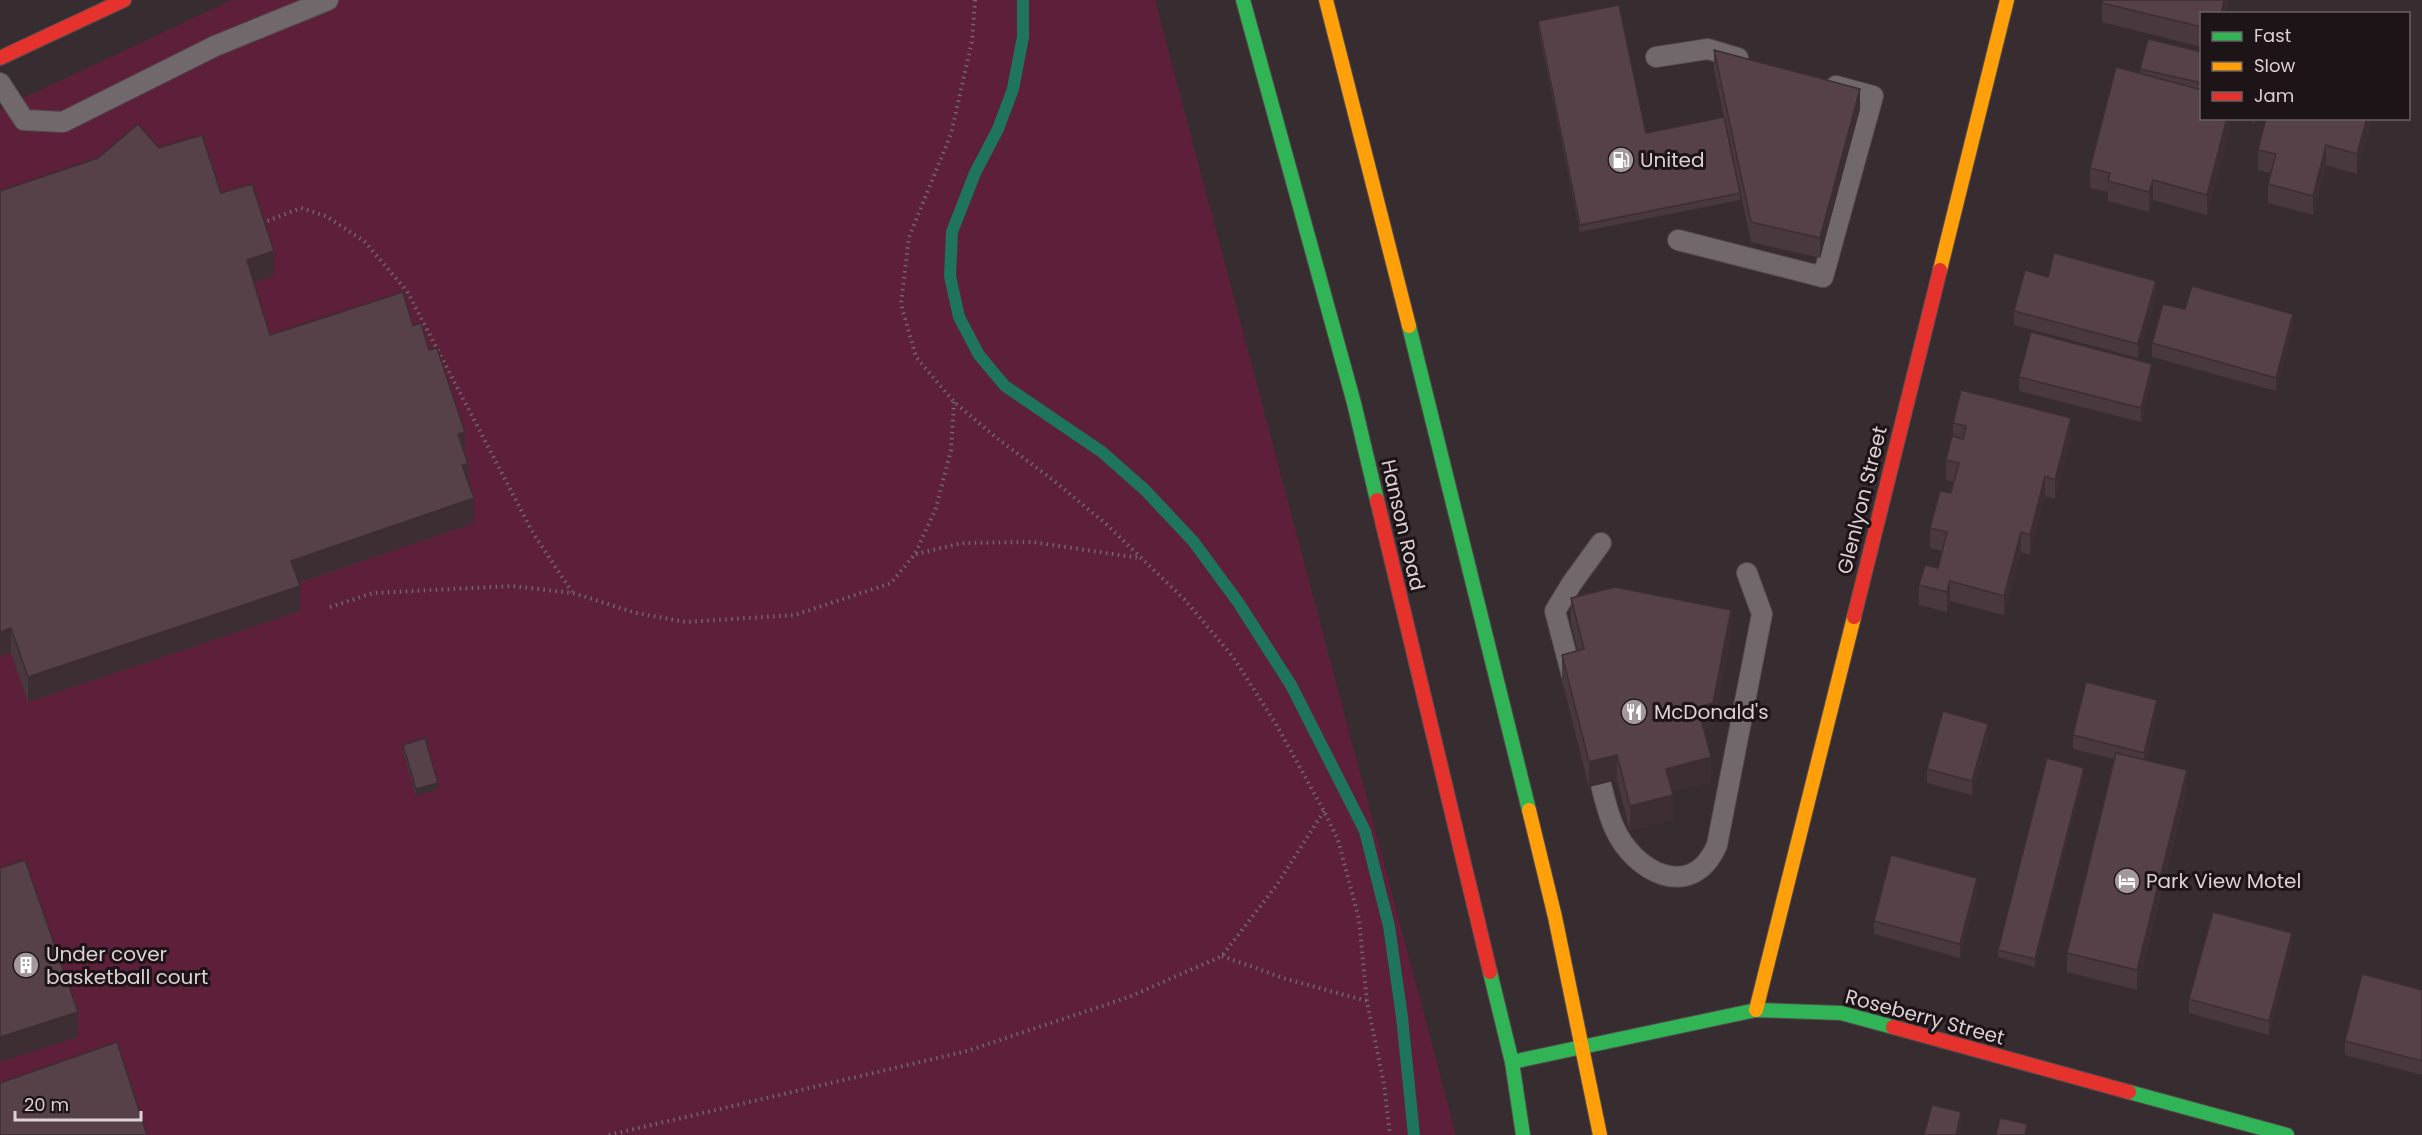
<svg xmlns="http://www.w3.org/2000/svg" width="2422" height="1135" font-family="Poppins,sans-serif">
	<rect width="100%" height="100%" fill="#372d30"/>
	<polygon fill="#5e1f3b" points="232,0 1155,0 1456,1135 0,1135 0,109"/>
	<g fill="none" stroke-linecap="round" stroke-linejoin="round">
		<polyline stroke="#1e745c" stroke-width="12" points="1023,0 1023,37 1013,89 998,129 975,173 952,232 950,276 959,317 979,355 1005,386 1102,452 1145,490 1193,541 1238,602 1291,685 1365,831 1389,926 1402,1017 1414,1135"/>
		<g stroke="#534a4e" stroke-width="22">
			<g id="lane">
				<polyline points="1656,57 1708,49 1738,58"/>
				<polyline points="0,83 24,120 63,122 215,46 328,0"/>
				<polyline points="1678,240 1823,277 1873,96 1836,86"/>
				<polyline points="1573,680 1555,611 1572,583 1601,543"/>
				<path d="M1595,760C1601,782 1605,807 1614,827C1633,872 1692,903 1717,845L1762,614L1747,573"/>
			</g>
		</g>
		<g stroke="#534a4e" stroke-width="16">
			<g id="fast">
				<polyline points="1243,0 1354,403 1377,500"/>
				<polyline points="1409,326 1529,810"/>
				<polyline points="1490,972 1512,1062 1523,1135"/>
				<polyline points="1512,1062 1756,1010 1841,1013 1893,1027"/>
				<polyline points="2129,1092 2287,1135"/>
			</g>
		</g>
		<g stroke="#534a4e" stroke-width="16">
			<g id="slow">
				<polyline points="1326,0 1409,326"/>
				<polyline points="1940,270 2007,0"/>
				<polyline points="1529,810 1555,917 1600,1135"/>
				<polyline points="1756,1010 1854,617"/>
			</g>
		</g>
		<g stroke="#534a4e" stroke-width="16">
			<g id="jam">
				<polyline points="0,58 124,0"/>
				<polyline points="1377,500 1490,972"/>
				<polyline points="1854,617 1940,270"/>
				<polyline points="1893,1027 2129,1092"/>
			</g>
		</g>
		<g stroke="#6f686a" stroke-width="4" stroke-dasharray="1.5 4.5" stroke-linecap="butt">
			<polyline points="975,0 972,41 951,134 909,237 901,304 916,357 954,402 998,439 1053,480 1106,524 1185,600 1233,657 1276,724 1324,811 1338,840 1359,919 1367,1002 1384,1084 1390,1135"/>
			<polyline points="262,223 301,208 326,216 364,241 407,291 533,533 572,592"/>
			<polyline points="916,554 962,543 1032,542 1140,558"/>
			<polyline points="330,607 373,593 512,586 573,593 636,613 686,622 795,615 891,583 915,554 936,508 951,450 954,402"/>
			<polyline points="1222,956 1286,979 1367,1001"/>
			<polyline points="609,1135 967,1051 1129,997 1222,956 1276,886 1324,811"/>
		</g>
		<use href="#lane" stroke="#70686b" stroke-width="20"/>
		<use href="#fast" stroke="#30b455" stroke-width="14"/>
		<use href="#slow" stroke="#ff9f0a" stroke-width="14"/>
		<use href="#jam" stroke="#e5322d" stroke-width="14"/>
	</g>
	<g fill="#4a383f">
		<polygon points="2102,3 2202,14 2202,47 2102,22"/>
		<polygon points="1538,21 1646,133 1724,117 1714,70 1714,50 1860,109 1820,258 1751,242 1728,133 1740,193 1740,200 1580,232 1538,28"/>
		<polygon points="2202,52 2202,118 2232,118 2207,215 2153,200 2149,212 2108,201 2108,192 2090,188 2090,168 2140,73 2140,69"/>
		<polygon points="2249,118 2256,118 2254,124"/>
		<polygon points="2266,118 2372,118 2357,174 2326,165 2313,215 2268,203 2268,184 2271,173 2258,170 2258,150"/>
		<polygon points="159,148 221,193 274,275 254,283 270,335 413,326 429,350 465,454 474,523 298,583 300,611 28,702 11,653 0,656 0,191"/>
		<polygon points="2048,277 2156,294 2138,358 2014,325 2014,311"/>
		<polygon points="2185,309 2293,328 2276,391 2152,357 2152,343"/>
		<polygon points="2019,377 2152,378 2141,422 2019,391"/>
		<polygon points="1953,423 2071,438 2055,499 2045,496 2030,554 2021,552 2004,615 1950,601 1947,612 1919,605 1919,585 1938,568 1942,551 1930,548 1930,528 1951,493 1954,482 1946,480 1946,460 1953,437"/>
		<polygon points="1571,598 1731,634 1713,728 1704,730 1711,782 1672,792 1673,820 1630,831 1617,780 1589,787 1562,680 1562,655 1578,651 1571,623"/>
		<polygon points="2157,714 2146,760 2187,790 2137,990 2067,972 2067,953 2114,759 2073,749 2073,735"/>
		<polygon points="1988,737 1972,795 1927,783 1927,769"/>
		<polygon points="403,745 438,790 416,796 403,752"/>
		<polygon points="2084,775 2035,967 1998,957 1998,950"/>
		<polygon points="1977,892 1960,958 1874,934 1874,921"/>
		<polygon points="2292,947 2269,1035 2189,1013 2189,999"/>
		<polygon points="2422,990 2422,1075 2345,1055 2345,1041"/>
	</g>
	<g fill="#3c2e33">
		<polygon points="2224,0 2229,0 2226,14 2221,14"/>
		<polygon points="1860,89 1860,109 1820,258 1820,238"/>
		<polygon points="2227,118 2232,118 2207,215 2207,195"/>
		<polygon points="2367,118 2372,118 2357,174 2357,154"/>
		<polygon points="2326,145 2326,165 2313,215 2313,196"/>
		<polygon points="2153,180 2153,200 2149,212 2149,192"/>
		<polygon points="274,251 274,275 247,285 247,260"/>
		<polygon points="2156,281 2156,294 2138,358 2138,344"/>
		<polygon points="2293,314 2293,328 2276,391 2276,378"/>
		<polygon points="2152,364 2152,378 2141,422 2141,408"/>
		<polygon points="2071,418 2071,438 2055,499 2055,480"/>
		<polygon points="465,432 465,457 458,434"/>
		<polygon points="468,464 468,489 462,465"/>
		<polygon points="2045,476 2045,496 2030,554 2030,535"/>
		<polygon points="474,498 474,523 291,585 291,561"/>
		<polygon points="2021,532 2021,552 2004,615 2004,596"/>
		<polygon points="1950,581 1950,601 1947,612 1947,592"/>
		<polygon points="300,586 300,611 28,702 28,677"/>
		<polygon points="1731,610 1731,634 1713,728 1698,732 1698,707"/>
		<polygon points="11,628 11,653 0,656 0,632"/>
		<polygon points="2157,700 2157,714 2144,767 2144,753"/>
		<polygon points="1988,724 1988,737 1972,795 1972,781"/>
		<polygon points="1617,755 1617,780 1589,787 1589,762"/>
		<polygon points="1711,757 1711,782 1666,794 1666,769"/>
		<polygon points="2084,768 2084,775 2035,967 2035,959"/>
		<polygon points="2187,770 2187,790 2137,990 2137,970"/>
		<polygon points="438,783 438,790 416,796 416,789"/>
		<polygon points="1673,795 1673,820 1630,831 1630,806"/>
		<polygon points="1977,878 1977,892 1960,958 1960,944"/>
		<polygon points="2292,933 2292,947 2269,1035 2269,1021"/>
		<polygon points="78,1012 78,1037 0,1062 0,1037"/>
		<polygon points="1961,1112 1961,1126 1959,1135 1956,1135"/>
	</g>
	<g fill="#564149" stroke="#3c2e33" stroke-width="1.5">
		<polygon points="2103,0 2224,0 2221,14 2202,14 2202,27 2102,3"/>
		<polygon points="1619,5 1646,133 1724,117 1740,193 1580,225 1538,21"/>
		<polygon points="2148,39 2202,52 2202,83 2140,69"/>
		<polygon points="1714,50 1860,89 1820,238 1751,222"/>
		<polygon points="2116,67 2202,90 2202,118 2227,118 2207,195 2153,180 2149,192 2108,181 2110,173 2090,168"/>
		<polygon points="2266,118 2367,118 2357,154 2326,145 2313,196 2268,184 2276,154 2258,150"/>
		<polygon points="138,124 159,148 202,135 221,193 252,184 274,251 247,260 270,335 403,292 413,326 421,323 429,350 437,348 465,432 458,434 468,464 462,465 474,498 291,561 300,586 28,677 11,628 0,632 0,191 98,158"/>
		<polygon points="2054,253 2156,281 2138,344 2014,311 2025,270 2048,277"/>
		<polygon points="2192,286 2293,314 2276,378 2152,343 2163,304 2185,309"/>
		<polygon points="2031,332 2152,364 2141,408 2019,377"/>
		<polygon points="1961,390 2071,418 2055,480 2045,476 2030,535 2021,532 2004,596 1950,581 1947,592 1919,585 1925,565 1938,568 1947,532 1930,528 1940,491 1951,493 1959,463 1946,460 1952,436 1963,439 1966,426 1953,423"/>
		<polygon points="1615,587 1731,610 1713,703 1698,707 1711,757 1666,769 1673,795 1630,806 1617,755 1589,762 1562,655 1584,649 1571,598"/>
		<polygon points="2086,682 2157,700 2144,753 2073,735"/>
		<polygon points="1943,711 1988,724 1972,781 1927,769"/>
		<polygon points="425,738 438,783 416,789 403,745"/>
		<polygon points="2116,753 2187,770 2137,970 2067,953"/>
		<polygon points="2047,758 2084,768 2035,959 1998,950"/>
		<polygon points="1891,855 1977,878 1960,944 1874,921"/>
		<polygon points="25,860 78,1012 0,1037 0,868"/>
		<polygon points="2213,912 2292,933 2269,1021 2189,999"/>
		<polygon points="2362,974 2422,990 2422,1061 2345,1041"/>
		<polygon points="117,1042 147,1135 0,1135 0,1083"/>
		<polygon points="1932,1105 1961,1112 1956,1135 1924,1135"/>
		<polygon points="2000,1118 2027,1124 2025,1135 1996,1135"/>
	</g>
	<defs>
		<g id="fuel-disc" transform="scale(1.35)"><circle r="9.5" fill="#a3989b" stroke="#1c1417"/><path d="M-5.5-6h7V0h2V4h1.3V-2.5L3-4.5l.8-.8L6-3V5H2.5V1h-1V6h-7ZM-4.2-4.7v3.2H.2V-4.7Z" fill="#fff"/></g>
		<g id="restaurant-disc" transform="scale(1.35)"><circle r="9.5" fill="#a3989b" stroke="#1c1417"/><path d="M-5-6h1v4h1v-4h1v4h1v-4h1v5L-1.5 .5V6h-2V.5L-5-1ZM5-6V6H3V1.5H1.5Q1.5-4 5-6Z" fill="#fff"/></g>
		<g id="hotel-disc" transform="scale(1.35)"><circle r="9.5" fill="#a3989b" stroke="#1c1417"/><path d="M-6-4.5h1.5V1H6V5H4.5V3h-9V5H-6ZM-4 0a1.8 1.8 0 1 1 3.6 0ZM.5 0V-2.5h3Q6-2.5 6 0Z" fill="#fff"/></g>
		<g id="building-disc" transform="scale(1.35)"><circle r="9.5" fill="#a3989b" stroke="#1c1417"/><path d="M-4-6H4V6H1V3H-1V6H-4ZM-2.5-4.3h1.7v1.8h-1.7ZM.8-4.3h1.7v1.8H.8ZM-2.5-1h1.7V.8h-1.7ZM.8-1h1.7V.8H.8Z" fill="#fff"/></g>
	</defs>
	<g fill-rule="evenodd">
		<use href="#fuel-disc" x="1621" y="160"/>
		<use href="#restaurant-disc" x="1634" y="712"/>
		<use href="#hotel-disc" x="2127" y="881"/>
		<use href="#building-disc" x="26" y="965"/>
	</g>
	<g text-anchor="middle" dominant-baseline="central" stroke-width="6" stroke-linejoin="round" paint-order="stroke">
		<g font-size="20" fill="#ddd1d5" stroke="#1c1417" text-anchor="start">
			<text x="1640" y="160">United</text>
			<text x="1654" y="712">McDonald's</text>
			<text x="2146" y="881">Park View Motel</text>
			<text x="46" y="954">Under cover<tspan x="46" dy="23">basketball court</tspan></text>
		</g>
		<g font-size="20" fill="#ddd1d5" stroke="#1c1417">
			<text transform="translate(1862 500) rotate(-76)">Glenlyon Street</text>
			<text transform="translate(1403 525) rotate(77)">Hanson Road</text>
			<text transform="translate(1925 1017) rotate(15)">Roseberry Street</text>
		</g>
	</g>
	<rect x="2200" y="12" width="210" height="108" fill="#1c1417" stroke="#696063" stroke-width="1.5"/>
	<rect x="2212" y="32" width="30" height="9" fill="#30b455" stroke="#696063" stroke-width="1.5"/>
	<text x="2254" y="42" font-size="18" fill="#ddd1d5">Fast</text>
	<rect x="2212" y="62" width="30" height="9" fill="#ff9f0a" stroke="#696063" stroke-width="1.5"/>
	<text x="2254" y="72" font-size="18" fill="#ddd1d5">Slow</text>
	<rect x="2212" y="92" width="30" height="9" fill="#e5322d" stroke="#696063" stroke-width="1.5"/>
	<text x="2254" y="102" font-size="18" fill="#ddd1d5">Jam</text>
	<path d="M15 1111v9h126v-9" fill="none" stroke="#ddd1d5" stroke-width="3"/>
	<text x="24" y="1111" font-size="18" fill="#ddd1d5" stroke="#1c1417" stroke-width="4.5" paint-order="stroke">20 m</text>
</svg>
